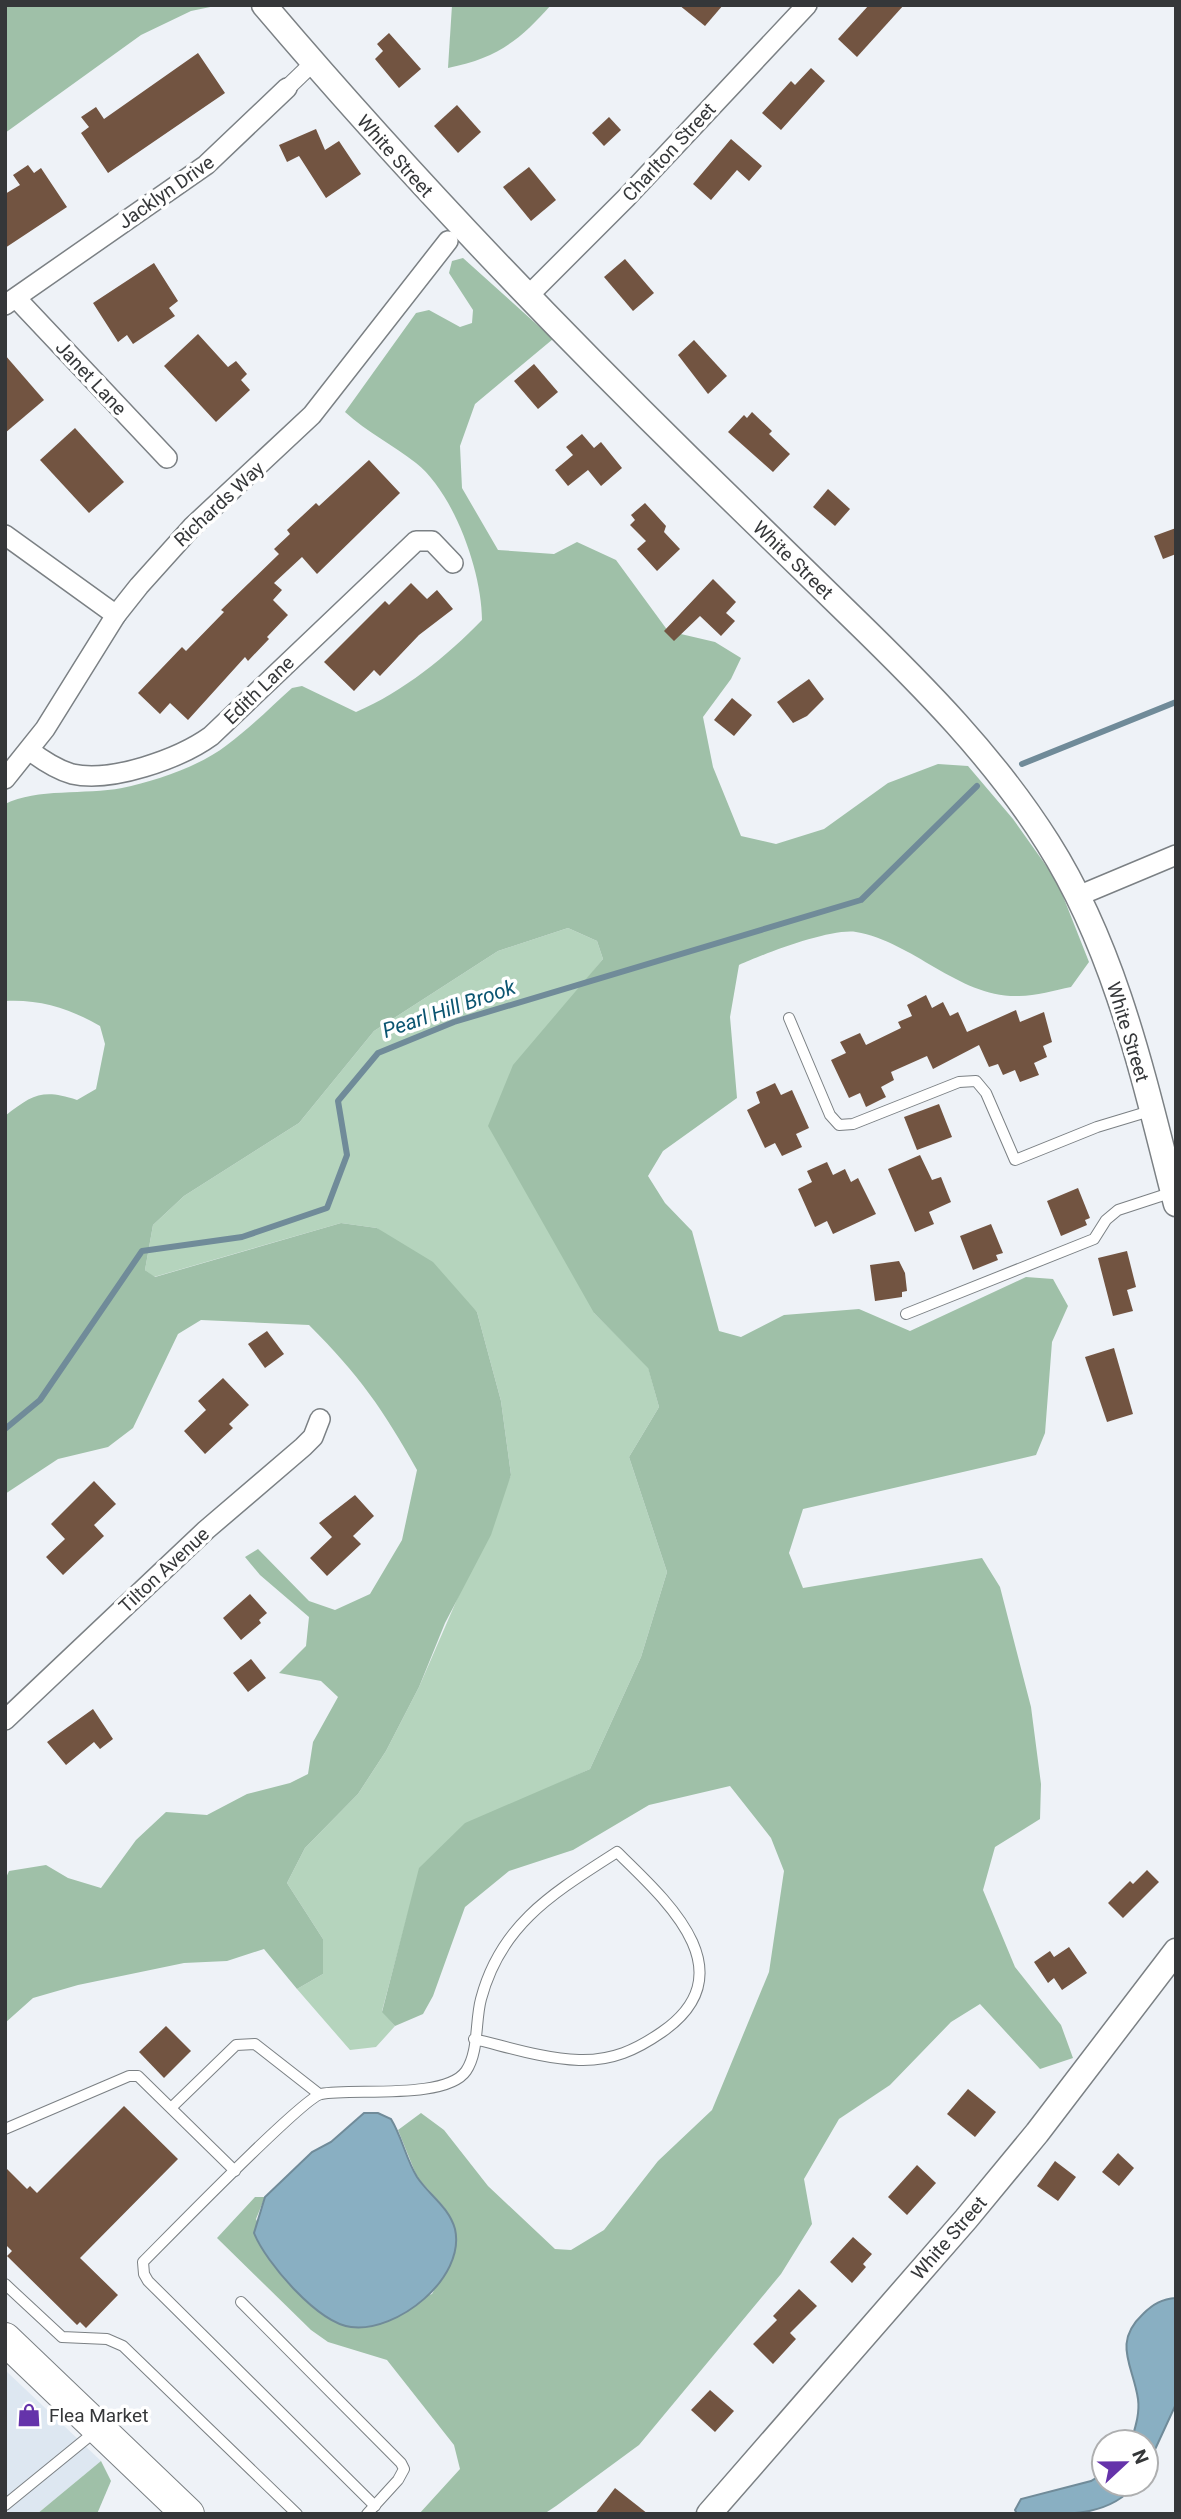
<svg xmlns="http://www.w3.org/2000/svg" width="1181" height="2519" font-family="Roboto,sans-serif">
	<rect width="100%" height="100%" fill="#eef2f7"/>
	<polygon fill="#dde7f1" points="5,2370 101,2461 37,2514 5,2514"/>
	<polygon fill="#b5d4bd" points="568,928 597,941 603,959 561,1011 594,1313 648,1367 659,1407 629,1457 667,1572 641,1657 590,1769 535,1794 420,1868 382,2011 395,2026 376,2047 350,2050 297,1989 323,1974 323,1939 287,1883 305,1848 358,1794 386,1751 419,1687 511,1475 501,1401 477,1312 377,1228 341,1223 154,1277 145,1270 153,1225 184,1196 299,1123 374,1031 498,951"/>
	<g fill="#9fc0a8">
		<polygon points="5,5 220,5 191,11 141,35 5,133"/>
		<path d="M452,5H551C519,41 497,58 448,68Z"/>
		<path d="M463,258L553,339L475,404L460,446L462,488L498,550L554,554L577,542L616,560L668,631L715,642L741,658L731,679L703,717L713,767L741,836L776,844L824,829L888,783L938,764L968,766L1013,819L1057,881L1089,962L1071,987C1055,990 1036,996 1019,996C959,998 914,942 856,932C831,928 763,954 739,965L730,1017L737,1098L663,1151L648,1176L665,1203L692,1231L719,1331L741,1337L784,1315L859,1309L910,1331L1026,1277L1053,1279L1068,1306L1052,1342L1045,1433L1036,1455L803,1509L789,1553L803,1588L982,1558L1000,1587L1031,1707L1041,1784L1040,1819L995,1847L983,1890L1015,1967L1061,2025L1073,2058L1040,2069L980,2004L951,2022L890,2085L839,2119L804,2179L812,2224L781,2274L639,2445L556,2506L544,2514H419L460,2469L454,2445L387,2360L328,2342L311,2330L217,2238L255,2197H265L256,2219L281,2275L337,2323L432,2294L450,2260L455,2229L444,2207L417,2177L398,2130L421,2113L444,2130L488,2186L555,2249L571,2250L604,2230L658,2161L712,2110L769,1972L784,1871L771,1838L730,1786L649,1805L573,1850L509,1871L465,1907L433,1996L423,2014L395,2026L382,2012L419,1868L465,1823L590,1769L641,1657L667,1572L629,1457L659,1407L648,1368L594,1313L488,1126L513,1065L603,959L597,941L568,928L498,951L374,1031L299,1123L184,1196L153,1225L145,1270L155,1277L341,1223L377,1228L433,1262L477,1312L501,1401L511,1475L491,1535L445,1623L419,1687L386,1751L358,1794L305,1848L287,1883L323,1939V1974L297,1989L264,1949L227,1961L184,1963L78,1985L33,1998L5,2023V1880L9,1871L46,1865L68,1878L101,1888L136,1840L166,1812L207,1815L247,1794L290,1783L308,1774L313,1742L338,1697L321,1681L279,1673L306,1646L309,1617L260,1575L245,1557L258,1549L309,1601L335,1610L370,1594L402,1540L417,1470C383,1409 359,1375 309,1325L201,1320L178,1334L133,1428L108,1447L58,1459L5,1494V1116C33,1094 43,1089 77,1100L96,1089L105,1044L100,1026C71,1009 40,999 5,1001V804C37,788 85,795 122,788C156,781 200,766 227,745C250,728 271,707 292,688L302,686L356,712C403,692 447,656 482,620C482,572 454,493 416,463C393,445 367,432 345,412L416,313L429,310L460,327L472,323L473,310L449,273L452,261Z"/>
		<polygon points="101,2461 111,2481 97,2514 37,2514"/>
	</g>
	<g fill="#89afc2" stroke="#708b99" stroke-width="2">
		<path d="M364,2113H378L391,2119C402,2137 406,2159 417,2177C429,2195 449,2207 455,2229C466,2278 397,2333 351,2327C318,2323 266,2263 254,2233L265,2197L312,2152L331,2142Z"/>
		<path d="M1176,2298V2404L1146,2469V2442H1131C1135,2428 1140,2414 1138,2399C1133,2365 1112,2343 1143,2314C1153,2304 1162,2299 1176,2298Z"/>
		<path d="M1104,2473V2484H1136C1108,2519 1061,2514 1017,2514L1015,2510L1021,2499L1091,2481Z"/>
	</g>
	<g fill="none" stroke-linecap="round" stroke-linejoin="round">
		<g stroke="#708b99" stroke-width="6">
			<polyline points="1022,764 1176,702"/>
			<polyline points="5,1429 40,1400 142,1251 242,1237 327,1208 347,1155 338,1101 378,1053 454,1022 861,900 977,786"/>
		</g>
	</g>
	<g fill="#725441">
		<polygon points="679,5 723,5 705,26"/>
		<polygon points="869,5 904,5 857,57 838,39"/>
		<polygon points="389,33 421,69 399,88 375,59 383,51 377,44"/>
		<polygon points="198,53 225,93 108,173 81,133 89,127 81,117 96,107 104,119"/>
		<polygon points="811,68 825,81 781,130 762,113 791,81 795,85"/>
		<polygon points="457,105 481,132 458,153 434,126"/>
		<polygon points="609,117 621,130 604,146 592,133"/>
		<polygon points="316,129 325,150 339,141 361,174 326,198 299,156 287,162 279,145"/>
		<polygon points="731,139 762,166 749,181 737,170 711,200 693,184"/>
		<polygon points="28,165 34,173 41,168 67,207 5,248 5,194 20,185 13,175"/>
		<polygon points="529,167 556,200 531,221 503,187"/>
		<polygon points="625,259 654,293 633,311 604,277"/>
		<polygon points="154,263 178,301 169,308 175,316 133,344 127,335 118,342 93,303"/>
		<polygon points="198,334 228,367 236,361 247,374 241,380 250,390 216,422 164,366"/>
		<polygon points="694,340 727,376 708,394 678,355"/>
		<polygon points="5,355 44,400 5,433"/>
		<polygon points="534,364 558,392 538,409 514,381"/>
		<polygon points="752,412 772,431 769,434 790,454 773,472 728,432 744,415 747,418"/>
		<polygon points="75,428 124,482 89,513 40,460"/>
		<polygon points="582,434 594,448 601,442 622,468 601,486 588,470 568,486 555,470 573,455 566,447"/>
		<polygon points="369,460 400,493 317,574 302,557 274,583 282,590 273,600 288,615 267,637 269,639 248,661 245,657 188,720 170,703 160,714 138,693 182,647 186,651 224,612 221,610 279,554 274,549 290,534 287,530 316,503 319,506"/>
		<polygon points="828,489 850,509 835,526 813,507"/>
		<polygon points="645,503 666,526 664,532 680,549 657,571 637,549 646,541 630,525 635,520 631,515"/>
		<polygon points="1176,528 1176,554 1163,559 1154,536"/>
		<polygon points="713,579 736,602 726,613 735,621 721,636 700,616 674,641 664,631"/>
		<polygon points="411,583 427,599 437,590 453,609 419,635 380,676 374,670 354,691 324,662 385,601 389,605"/>
		<polygon points="809,679 824,699 807,716 793,723 777,702"/>
		<polygon points="732,698 752,715 734,736 714,720"/>
		<polygon points="926,995 932,1008 943,1002 950,1016 958,1012 967,1032 1016,1010 1020,1022 1044,1012 1052,1042 1043,1046 1047,1057 1034,1063 1039,1075 1020,1082 1015,1070 1003,1075 998,1064 989,1067 979,1045 933,1069 927,1056 891,1072 894,1080 881,1087 886,1097 866,1107 860,1093 849,1098 831,1060 846,1053 840,1042 860,1033 866,1045 901,1028 898,1022 912,1016 907,1005"/>
		<polygon points="775,1083 781,1095 792,1090 809,1128 796,1134 802,1147 782,1156 775,1143 765,1148 747,1110 760,1103 756,1092"/>
		<polygon points="939,1104 952,1137 917,1150 904,1117"/>
		<polygon points="920,1155 932,1180 941,1177 951,1202 929,1212 934,1224 915,1232 888,1169"/>
		<polygon points="827,1162 833,1175 845,1169 851,1182 858,1178 876,1214 833,1234 827,1221 815,1227 798,1189 812,1182 807,1171"/>
		<polygon points="1078,1188 1090,1218 1085,1220 1087,1225 1061,1236 1047,1201"/>
		<polygon points="991,1224 1003,1253 996,1255 998,1260 973,1270 960,1236"/>
		<polygon points="1127,1251 1136,1287 1127,1290 1133,1311 1113,1316 1098,1258"/>
		<polygon points="899,1261 905,1273 907,1291 902,1292 902,1297 875,1301 870,1265"/>
		<polygon points="267,1331 284,1354 265,1368 248,1344"/>
		<polygon points="1114,1348 1133,1414 1107,1422 1085,1357"/>
		<polygon points="223,1378 249,1405 229,1424 233,1428 205,1454 184,1431 206,1410 198,1401"/>
		<polygon points="94,1481 116,1504 94,1525 104,1536 63,1575 46,1557 65,1539 51,1524"/>
		<polygon points="355,1495 374,1516 353,1536 361,1544 327,1576 310,1558 332,1537 319,1523"/>
		<polygon points="250,1594 267,1613 259,1620 261,1623 241,1640 223,1618"/>
		<polygon points="251,1659 266,1678 248,1692 233,1673"/>
		<polygon points="93,1709 113,1739 100,1749 94,1742 66,1765 47,1742"/>
		<polygon points="1147,1870 1159,1882 1123,1918 1108,1903 1130,1881 1133,1884"/>
		<polygon points="1069,1947 1087,1973 1062,1990 1054,1978 1048,1983 1034,1962 1050,1951 1054,1957"/>
		<polygon points="166,2026 191,2051 164,2078 139,2052"/>
		<polygon points="968,2089 996,2112 975,2137 947,2114"/>
		<polygon points="124,2106 178,2159 80,2258 118,2295 86,2328 80,2322 77,2325 7,2256 12,2251 5,2244 5,2167 27,2189 30,2186 37,2193"/>
		<polygon points="1118,2153 1134,2168 1119,2186 1102,2172"/>
		<polygon points="1055,2161 1076,2177 1058,2201 1037,2186"/>
		<polygon points="917,2165 936,2183 907,2215 888,2197"/>
		<polygon points="853,2237 872,2254 863,2264 866,2267 852,2283 830,2262"/>
		<polygon points="799,2289 817,2306 790,2333 796,2339 773,2364 753,2344 777,2320 773,2316"/>
		<polygon points="710,2390 734,2411 715,2432 691,2410"/>
		<polygon points="615,2488 648,2514 595,2514"/>
	</g>
	<g fill="none" stroke-linecap="round" stroke-linejoin="round">
		<g stroke="#7b8084" stroke-width="12">
			<g id="service">
				<polyline points="789,1018 830,1115 839,1125 853,1124 959,1082 976,1081 986,1093 1015,1160 1097,1127 1150,1111"/>
				<polyline points="906,1314 1094,1239 1106,1220 1118,1210 1173,1192"/>
				<polyline points="172,2107 236,2045 255,2044 319,2094"/>
				<polyline points="5,2129 129,2076 138,2076 235,2171"/>
				<polyline points="5,2284 62,2337 107,2339 123,2346 297,2514"/>
				<polyline points="241,2302 401,2463 404,2469 398,2480 367,2514"/>
				<polyline points="5,2505 97,2430"/>
				<path d="M375,2506L148,2281L144,2274L143,2262C167,2238 303,2098 321,2094C353,2088 446,2100 466,2071C479,2052 475,2021 481,1999C501,1923 555,1892 617,1852C666,1900 748,1972 662,2032C636,2050 612,2061 579,2060C544,2059 508,2047 474,2039"/>
			</g>
		</g>
		<g stroke="#7b8084" stroke-width="18">
			<polyline id="pedestrian" points="287,88 313,63"/>
		</g>
		<g stroke="#7b8084" stroke-width="22">
			<g id="minor">
				<polyline points="528,296 626,198 807,5"/>
				<polyline points="16,298 167,458"/>
				<polyline points="5,305 206,165 287,88"/>
				<polyline points="5,535 116,615"/>
				<path d="M29,750C42,760 55,769 72,774C111,783 179,759 211,736L416,541H432L453,563"/>
				<polyline points="5,779 45,729 116,615 139,586 192,527 312,415 448,241"/>
				<polyline points="1078,896 1176,855"/>
				<polyline points="5,1720 206,1530 303,1447 313,1437 320,1419"/>
			</g>
		</g>
		<g stroke="#7b8084" stroke-width="27">
			<g id="tertiary">
				<path d="M264,5C399,164 542,314 691,460C745,512 798,564 851,616C923,686 994,757 1048,843C1117,952 1144,1080 1176,1204"/>
				<polyline points="709,2514 966,2219 1037,2133 1176,1951"/>
			</g>
		</g>
		<g stroke="#7b8084" stroke-width="34">
			<polyline id="primary" points="5,2339 188,2514"/>
		</g>
		<use href="#service" stroke="#fff" stroke-width="10"/>
		<use href="#pedestrian" stroke="#fff" stroke-width="16"/>
		<use href="#minor" stroke="#fff" stroke-width="19"/>
		<use href="#tertiary" stroke="#fff" stroke-width="24"/>
		<use href="#primary" stroke="#fff" stroke-width="32"/>
	</g>
	<defs>
		<g id="shop-bare" transform="scale(1.89)"><path d="M-5-2.5h2.3a2.7 3.5 0 0 1 5.4 0H5L5.5 6h-11ZM-1.5-2.5h3a1.5 2.3 0 0 0-3 0Z" fill="#6533aa" stroke="#fff" stroke-width="2.5" paint-order="stroke"/></g>
	</defs>
	<g fill-rule="evenodd">
		<use href="#shop-bare" x="29" y="2415"/>
	</g>
	<g text-anchor="middle" dominant-baseline="central" stroke-width="7" stroke-linejoin="round" paint-order="stroke">
		<g font-size="19" fill="#353739" stroke="#fff">
			<text transform="translate(669 152) rotate(-47)">Charlton Street</text>
			<text transform="translate(395 156) rotate(48)">White Street</text>
			<text transform="translate(166 192) rotate(-35)">Jacklyn Drive</text>
			<text transform="translate(91 378) rotate(47)">Janet Lane</text>
			<text transform="translate(219 504) rotate(-43)">Richards Way</text>
			<text transform="translate(793 560) rotate(44)">White Street</text>
			<text transform="translate(259 690) rotate(-44)">Edith Lane</text>
			<text transform="translate(1128 1032) rotate(73)">White Street</text>
			<text transform="translate(164 1570) rotate(-43)">Tilton Avenue</text>
			<text transform="translate(949 2238) rotate(-49)">White Street</text>
		</g>
		<g font-size="19" fill="#353739" stroke="#fff" text-anchor="start">
			<text x="49" y="2415">Flea Market</text>
		</g>
		<g font-size="21" font-style="italic" fill="#0b5571" stroke="#fff">
			<text transform="translate(449 1009) rotate(-19)">Pearl Hill Brook</text>
		</g>
	</g>
	<rect width="1181" height="2519" fill="none" stroke="#353739" stroke-width="14"/>
	<g transform="translate(1125 2463) rotate(68)"><circle r="33" fill="#ffffff" stroke="#aeafb0" stroke-width="2"/>
	<path d="M0-5L12 26L0 18L-12 26Z" fill="#6533aa"/>
	<text y="-10" font-size="19" font-weight="bold" text-anchor="middle" fill="#353739">N</text>
	</g>
</svg>
